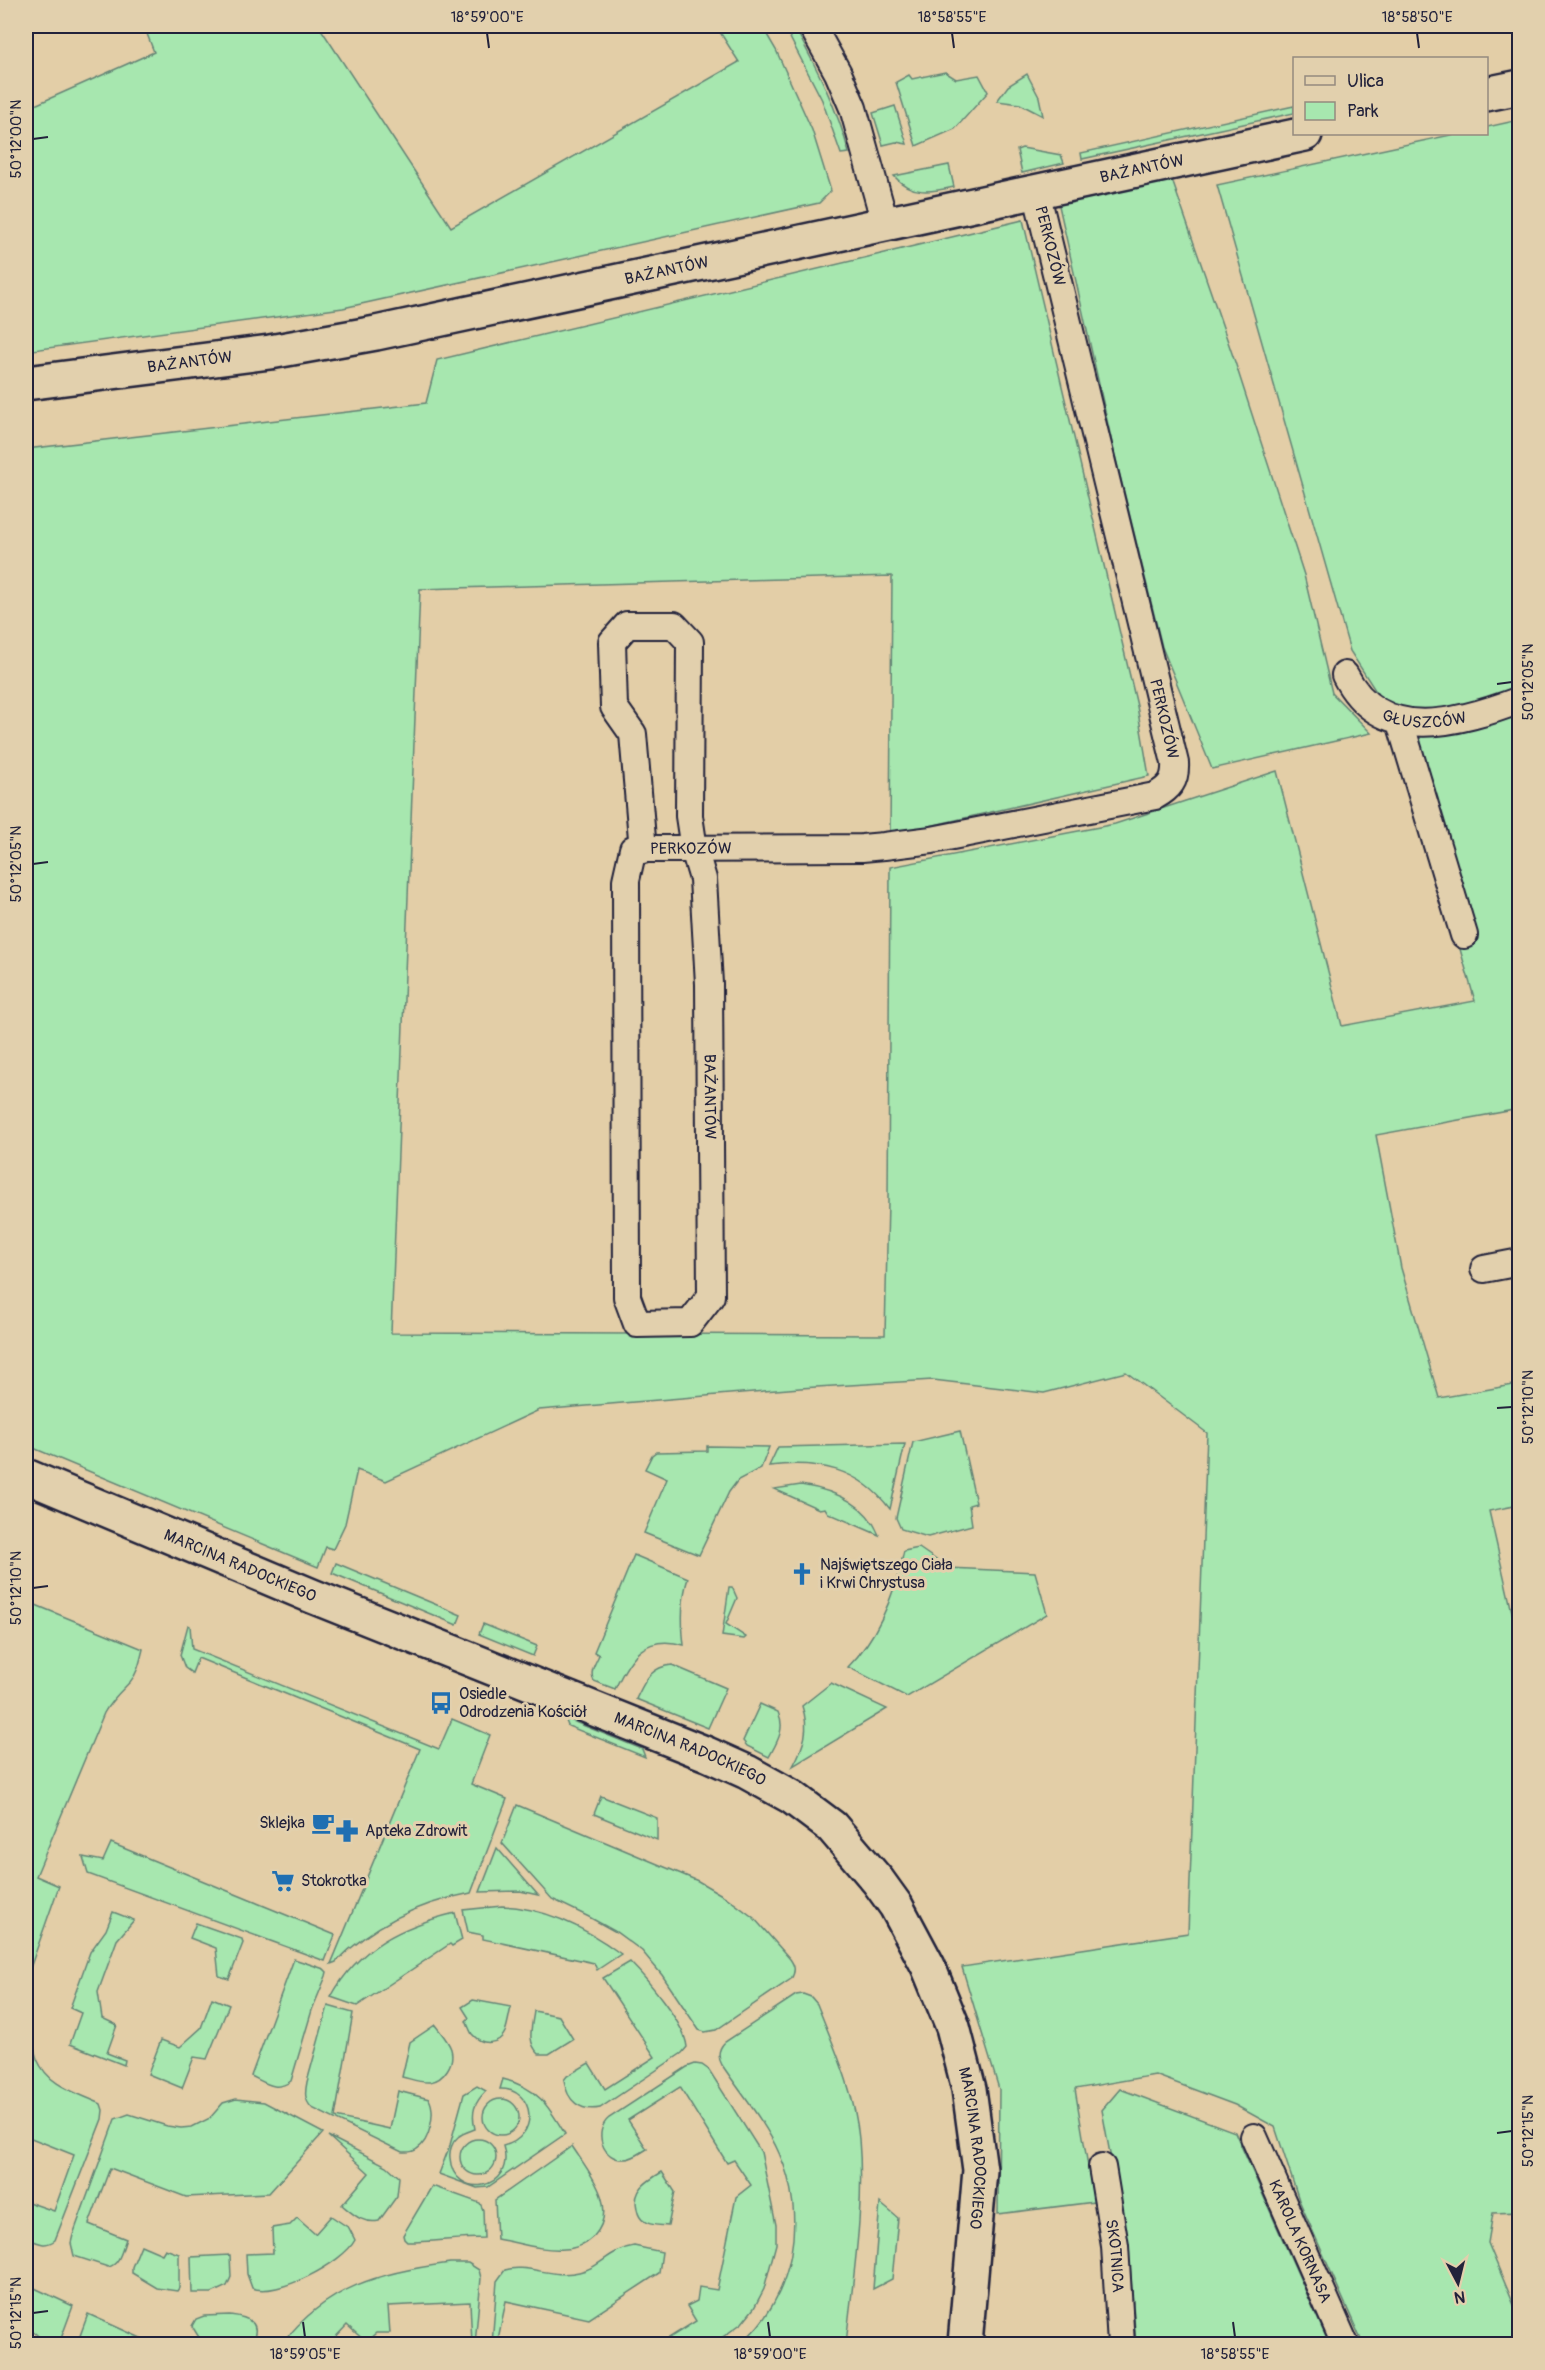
<svg xmlns="http://www.w3.org/2000/svg" width="1545" height="2370" font-family="Pangolin,sans-serif">
	<rect width="100%" height="100%" fill="#e3cea7"/>
	<filter id="ink" filterUnits="userSpaceOnUse"><feTurbulence type="fractalNoise" baseFrequency=".0167" numOctaves="2"/><feDisplacementMap in="SourceGraphic" scale="12" xChannelSelector="R" yChannelSelector="G"/><feConvolveMatrix kernelMatrix="1 2 1 2 8 2 1 2 1" color-interpolation-filters="sRGB"/></filter>
	<g filter="url(#ink)">
		<g fill="#a7e7af" stroke="#648475" stroke-width="1.5">
			<polygon points="144,26 319,26 451,227 739,62 716,26 762,26 776,50 812,130 831,191 819,203 343,308 26,351 26,109 154,52"/>
			<path d="M784,26H794C816,67 837,107 849,153L841,154L822,100Z"/>
			<polygon points="945,72 956,79 979,75 988,92 955,129 916,146 896,82 909,75 912,79"/>
			<polygon points="1027,74 1039,97 1043,116 1020,104 997,101 1008,86"/>
			<polygon points="895,106 907,144 896,142 883,145 873,113"/>
			<polygon points="1294,106 1294,113 1082,159 1081,153"/>
			<polygon points="1519,120 1519,690 1467,707 1409,714 1382,701 1350,651 1217,185 1455,134 1486,134 1487,127"/>
			<polygon points="1022,148 1061,155 1064,163 1022,173 1017,150"/>
			<path d="M949,165L954,187C932,192 911,196 894,176Z"/>
			<polygon points="1171,177 1235,362 1304,575 1332,693 1371,733 1212,769 1162,647 1113,447 1058,201"/>
			<polygon points="1023,220 1137,706 1149,776 890,835 892,576 420,589 391,1333 885,1335 888,1202 890,867 1115,824 1277,771 1342,1026 1475,1001 1399,738 1519,712 1519,1109 1376,1135 1401,1268 1439,1398 1519,1384 1519,1505 1489,1511 1520,1647 1520,2212 1493,2213 1488,2243 1519,2317 1519,2344 1363,2344 1299,2200 1275,2127 1235,2105 1155,2075 1075,2089 1094,2202 998,2214 999,2089 962,1967 1188,1933 1207,1433 1126,1372 1044,1393 933,1380 800,1388 539,1410 386,1481 357,1470 345,1524 333,1549 326,1547 318,1567 26,1445 26,449 426,403 437,360"/>
			<polygon points="960,1431 976,1503 969,1505 972,1525 928,1537 901,1529 896,1518 913,1442"/>
			<path d="M905,1444L890,1509C859,1468 818,1460 769,1466L778,1447Z"/>
			<polygon points="707,1446 769,1447 761,1468 738,1480 729,1492 699,1555 644,1533 667,1479 645,1469 652,1455 656,1452 707,1451"/>
			<path d="M801,1485C833,1490 866,1502 879,1535L828,1513L825,1508L819,1509L774,1489Z"/>
			<path d="M919,1548L948,1568L1035,1572L1047,1614L907,1697L848,1667C878,1637 895,1593 904,1551Z"/>
			<path d="M634,1555L688,1578C681,1600 681,1621 684,1645C644,1634 630,1657 615,1689L594,1681C589,1672 595,1664 599,1655L594,1652Z"/>
			<polygon points="336,1563 461,1615 457,1625 332,1573"/>
			<polygon points="729,1587 732,1587 737,1598 726,1624 746,1637 744,1639 722,1636"/>
			<path d="M26,1601L143,1649C140,1661 138,1673 130,1682C120,1692 111,1700 104,1713L36,1876L59,1886L28,1974H26Z"/>
			<polygon points="483,1624 537,1646 533,1656 479,1634"/>
			<path d="M188,1625L190,1626L192,1649L439,1749L452,1719L490,1735L471,1784L507,1799L471,1893C419,1903 373,1924 336,1962L331,1964L420,1749L198,1658L192,1673L185,1668L180,1655Z"/>
			<path d="M672,1665L726,1688L708,1728L636,1699C645,1681 650,1667 672,1665Z"/>
			<path d="M831,1683L887,1709L793,1766C804,1746 810,1729 802,1706Z"/>
			<path d="M760,1704L778,1712C786,1729 777,1742 769,1757L747,1746L743,1741Z"/>
			<polygon points="565,1718 642,1749 645,1757 568,1726"/>
			<polygon points="601,1796 657,1818 657,1840 594,1814"/>
			<path d="M517,1805L698,1881L727,1898L754,1918L790,1959C795,1966 796,1971 791,1979L716,2030L705,2032L699,2030L662,1975L642,1951L616,1932L589,1917L552,1899L502,1843Z"/>
			<polygon points="111,1843 335,1935 325,1961 88,1874 83,1857 103,1861"/>
			<polygon points="497,1848 538,1895 520,1891 480,1892"/>
			<path d="M502,1906C547,1908 586,1928 621,1954L597,1970L594,1963L483,1939V1935L468,1932L463,1910Z"/>
			<polygon points="113,1912 134,1920 117,1940 98,1992 102,2018 117,2025 107,2053 125,2060 124,2065 70,2044 81,2013 70,2008 90,1952 106,1930"/>
			<path d="M455,1913L462,1940L452,1946L450,1944L357,2006L331,1997C358,1947 402,1926 455,1913Z"/>
			<polygon points="196,1923 242,1939 243,1943 229,1979 219,1976 216,1948 190,1938"/>
			<path d="M294,1959L324,1969L327,1972L326,1976L312,2010L291,2081C276,2092 266,2083 251,2076Z"/>
			<path d="M630,1962C647,1979 685,2024 687,2047L682,2053L600,2108C580,2112 567,2101 564,2080L567,2076L589,2063L605,2089L655,2057L603,1978Z"/>
			<path d="M803,1994L811,1997L817,2004C834,2047 855,2092 859,2139C865,2207 853,2277 846,2344H740C794,2300 808,2216 779,2153C766,2123 740,2092 722,2065C717,2056 718,2049 725,2042L796,1995Z"/>
			<polygon points="212,1998 229,2005 207,2059 194,2057 182,2088 148,2074 161,2040 180,2047 201,2028"/>
			<path d="M473,2000L511,2007C509,2015 508,2024 505,2032C499,2045 482,2046 472,2034C470,2031 468,2025 466,2021L469,2018L462,2007Z"/>
			<path d="M328,2006L353,2013L335,2117L390,2129L398,2091L429,2099C436,2112 430,2141 417,2149C412,2153 408,2152 402,2152L312,2108C304,2100 305,2092 307,2082Z"/>
			<path d="M534,2011L559,2016L573,2039L549,2054H539C526,2042 532,2027 534,2011Z"/>
			<path d="M26,2025C35,2035 32,2046 37,2059C49,2087 76,2092 101,2104L103,2110L102,2119L55,2240C45,2248 37,2242 26,2238V2209L28,2202L54,2211L74,2155L26,2136Z"/>
			<path d="M435,2025C441,2033 448,2040 451,2049C455,2063 444,2080 430,2082C421,2083 411,2079 402,2077L410,2042Z"/>
			<path d="M695,2064L702,2065L709,2070L761,2152L776,2225V2244L764,2289L754,2308L742,2323L713,2344H666L664,2341L696,2321L687,2306L697,2301L699,2287L717,2290L736,2197L751,2185L734,2160L727,2163L680,2087L628,2120L647,2149C640,2153 633,2159 625,2159C602,2161 593,2131 609,2118L687,2067Z"/>
			<path d="M503,2079C538,2088 548,2105 565,2134L488,2187L477,2188L439,2174L450,2145L464,2094L477,2086L486,2091C474,2103 471,2112 475,2129C470,2131 462,2133 458,2137C452,2142 449,2151 450,2158C453,2201 517,2191 503,2146C541,2137 535,2088 500,2089Z"/>
			<polygon points="1120,2089 1235,2132 1329,2344 1136,2344 1130,2264 1102,2110"/>
			<path d="M236,2099L264,2102L323,2133L269,2193L186,2197L110,2168L89,2224L126,2239C122,2249 120,2265 108,2267L74,2256L71,2243L73,2235L115,2119L129,2114L167,2126L181,2128L192,2127L210,2118L223,2103Z"/>
			<circle cx="501" cy="2117" r="18"/>
			<path d="M328,2136L387,2166L399,2177L397,2196L379,2221C363,2224 354,2215 342,2205L369,2173Z"/>
			<circle cx="478" cy="2157" r="18"/>
			<path d="M572,2146C588,2171 620,2207 594,2236C587,2243 575,2249 565,2249C543,2251 519,2243 497,2239L495,2200Z"/>
			<path d="M662,2172L675,2192L668,2226C661,2225 649,2226 644,2221C640,2219 638,2214 637,2209C632,2190 647,2181 662,2172Z"/>
			<path d="M432,2186L480,2203L483,2210L484,2238C458,2238 433,2242 407,2242L404,2239L403,2235Z"/>
			<polygon points="880,2203 898,2218 892,2279 873,2289"/>
			<path d="M331,2216L349,2228L355,2240C343,2263 276,2298 252,2288L247,2274L246,2254L273,2253L272,2228L290,2225L297,2218L315,2234Z"/>
			<polygon points="141,2245 162,2254 165,2249 179,2254 179,2288 177,2291 157,2288 132,2273 132,2267"/>
			<path d="M634,2246L662,2252L659,2273L589,2319L506,2301L497,2344H492L497,2281L505,2270C526,2263 553,2279 579,2272C602,2267 608,2250 634,2246Z"/>
			<polygon points="230,2255 231,2277 227,2286 212,2293 192,2293 191,2257"/>
			<path d="M450,2263H468L479,2270L481,2278L475,2344H472L470,2302L388,2306L390,2333H376L366,2342L347,2325L329,2344H282C326,2286 381,2272 450,2263Z"/>
			<polygon points="26,2284 73,2306 59,2344 47,2344 26,2325"/>
			<polygon points="88,2314 154,2344 77,2344"/>
			<path d="M230,2315C248,2317 264,2323 250,2344H203L192,2326L196,2319L204,2316Z"/>
		</g>
		<g fill="none" stroke-linecap="round" stroke-linejoin="round">
			<g stroke="#22223b" stroke-width="30">
				<g id="street">
					<polyline points="812,26 838,73 853,108 885,223"/>
					<path id="s1" d="M1345,675C1381,746 1459,723 1520,700"/>
					<polyline points="1400,722 1464,935"/>
					<path id="s2" d="M643,850L633,734L614,707L612,642L627,625H674L690,642L689,816L694,849L703,879L709,984L711,1296L690,1323L637,1324L627,1297L626,880L633,849L862,848L884,846L932,840L1155,796C1170,788 1176,780 1175,763L1036,191"/>
					<polyline points="1484,1269 1520,1262"/>
					<path id="s3" d="M1254,2137L1345,2344"/>
					<path id="s4" d="M1102,2167L1115,2246L1121,2344"/>
				</g>
			</g>
			<g stroke="#22223b" stroke-width="38">
				<g id="secondary">
					<polyline points="1486,94 1520,87"/>
					<path id="s5" d="M26,383L270,352L376,333L1305,134"/>
					<path id="s6" d="M26,1476L312,1596L707,1754L747,1772L792,1797L832,1827L878,1881L896,1906L928,1966L953,2027L969,2089L980,2170L965,2344"/>
				</g>
			</g>
			<use href="#street" stroke="#e2d0ad" stroke-width="26"/>
			<use href="#secondary" stroke="#e2d0ad" stroke-width="33"/>
		</g>
	</g>
	<path fill="none" stroke="#22223b" stroke-width="2" d="M487,33L489,48M952,33L954,48M1417,33L1419,48M33,139L48,137M1497,684L1512,682M33,864L48,862M1497,1408L1512,1407M33,1588L48,1586M1497,2133L1512,2131M33,2313L48,2311M303,2322L305,2337M768,2322L770,2337M1233,2322L1235,2337"/>
	<defs>
		<g id="church-bare" transform="scale(1.8)"><path d="M-1.2-6h2.4v3.5h3.3v2.4h-3.3V6h-2.4V-.1h-3.3v-2.4h3.3Z" fill="#1f6fb2" stroke="#e2d0ad" stroke-width="2.5" paint-order="stroke"/></g>
		<g id="bus-bare" transform="scale(1.8)"><path d="M-5-6H5V4H4V6H2V4H-2V6H-4V4H-5ZM-3.5-4V0h7V-4ZM-3.5 1.2v1.5H-2V1.2ZM2 1.2v1.5H3.5V1.2Z" fill="#1f6fb2" stroke="#e2d0ad" stroke-width="2.5" paint-order="stroke"/></g>
		<g id="cafe-bare" transform="scale(1.8)"><path d="M-5.5-4.5H6V0H3Q3 3.5 0 3.5H-2.5Q-5.5 3.5-5.5 0ZM3-3.2v2h1.7v-2ZM-6 4.5H4V6H-6Z" fill="#1f6fb2" stroke="#e2d0ad" stroke-width="2.5" paint-order="stroke"/></g>
		<g id="pharmacy-bare" transform="scale(1.8)"><path d="M-2-6h4v4h4v4h-4v4h-4v-4h-4v-4h4Z" fill="#1f6fb2" stroke="#e2d0ad" stroke-width="2.5" paint-order="stroke"/></g>
		<g id="supermarket-bare" transform="scale(1.8)"><path d="M-6-5.5h2.5l.6 2H6L4.5 2H-2.5L-4.4-4H-6ZM-1.5 3.2a1.3 1.3 0 1 0 .1 0ZM3 3.2a1.3 1.3 0 1 0 .1 0Z" fill="#1f6fb2" stroke="#e2d0ad" stroke-width="2.5" paint-order="stroke"/></g>
	</defs>
	<g fill-rule="evenodd">
		<use href="#church-bare" x="802" y="1574"/>
		<use href="#bus-bare" x="441" y="1703"/>
		<use href="#cafe-bare" x="323" y="1823"/>
		<use href="#pharmacy-bare" x="347" y="1831"/>
		<use href="#supermarket-bare" x="283" y="1881"/>
	</g>
	<g text-anchor="middle" dominant-baseline="central" stroke-width="6" stroke-linejoin="round" paint-order="stroke">
		<g font-size="16" fill="#22223b" stroke="#e2d0ad">
			<text stroke="none"><textPath href="#s5" startOffset="1137">BAŻANTÓW</textPath></text>
			<text transform="translate(1050 246) rotate(76)">PERKOZÓW</text>
			<text stroke="none"><textPath href="#s5" startOffset="651">BAŻANTÓW</textPath></text>
			<text stroke="none"><textPath href="#s5" startOffset="165">BAŻANTÓW</textPath></text>
			<text stroke="none"><textPath href="#s1" startOffset="98">GŁUSZCÓW</textPath></text>
			<text transform="translate(1164 719) rotate(77)">PERKOZÓW</text>
			<text stroke="none"><textPath href="#s2" startOffset="1586">PERKOZÓW</textPath></text>
			<text stroke="none"><textPath href="#s2" startOffset="764">BAŻANTÓW</textPath></text>
			<text stroke="none"><textPath href="#s6" startOffset="232">MARCINA RADOCKIEGO</textPath></text>
			<text stroke="none"><textPath href="#s6" startOffset="718">MARCINA RADOCKIEGO</textPath></text>
			<text stroke="none"><textPath href="#s6" startOffset="1240">MARCINA RADOCKIEGO</textPath></text>
			<text stroke="none"><textPath href="#s3" startOffset="114">KAROLA KORNASA</textPath></text>
			<text stroke="none"><textPath href="#s4" startOffset="90">SKOTNICA</textPath></text>
		</g>
		<g font-size="16" fill="#22223b" stroke="#e2d0ad" text-anchor="start">
			<text x="820" y="1565">Najświętszego Ciała<tspan x="820" dy="18">i Krwi Chrystusa</tspan></text>
			<text x="459" y="1694">Osiedle<tspan x="459" dy="18">Odrodzenia Kościół</tspan></text>
			<text x="305" y="1823" text-anchor="end">Sklejka</text>
			<text x="365" y="1831">Apteka Zdrowit</text>
			<text x="301" y="1881">Stokrotka</text>
		</g>
	</g>
	<rect width="1545" height="2370" fill="none" stroke="#e2d0ad" stroke-width="66"/>
	<rect x="1293" y="57" width="195" height="78" fill="#e2d0ad" stroke="#958a7f" stroke-width="1.5"/>
	<rect x="1305" y="76" width="30" height="9" fill="#e2d0ad" stroke="#958a7f" stroke-width="1.5"/>
	<text x="1347" y="87" font-size="18" fill="#22223b">Ulica</text>
	<rect x="1305" y="102" width="30" height="18" fill="#a7e7af" stroke="#958a7f" stroke-width="1.5"/>
	<text x="1347" y="117" font-size="18" fill="#22223b">Park</text>
	<g transform="translate(1458 2283) rotate(173)" stroke="#e2d0ad" stroke-width="4.5" paint-order="stroke">
	<path d="M0-4.5L10 22L0 15L-10 22Z" fill="#22223b"/>
	<text y="-9" font-size="16" font-weight="bold" text-anchor="middle" fill="#22223b">N</text>
	</g>
	<rect x="33" y="33" width="1479" height="2304" fill="none" stroke="#22223b" stroke-width="2"/>
	<g font-size="15" text-anchor="middle" fill="#22223b">
		<text x="487" y="22">18°59'00"E</text>
		<text x="952" y="22">18°58'55"E</text>
		<text x="1417" y="22">18°58'50"E</text>
		<text transform="translate(16 139) rotate(-90)" y="5">50°12'00"N</text>
		<text transform="translate(1528 682) rotate(-90)" y="5">50°12'05"N</text>
		<text transform="translate(16 864) rotate(-90)" y="5">50°12'05"N</text>
		<text transform="translate(1528 1407) rotate(-90)" y="5">50°12'10"N</text>
		<text transform="translate(16 1588) rotate(-90)" y="5">50°12'10"N</text>
		<text transform="translate(1528 2131) rotate(-90)" y="5">50°12'15"N</text>
		<text transform="translate(16 2313) rotate(-90)" y="5">50°12'15"N</text>
		<text x="305" y="2359">18°59'05"E</text>
		<text x="770" y="2359">18°59'00"E</text>
		<text x="1235" y="2359">18°58'55"E</text>
	</g>
</svg>
